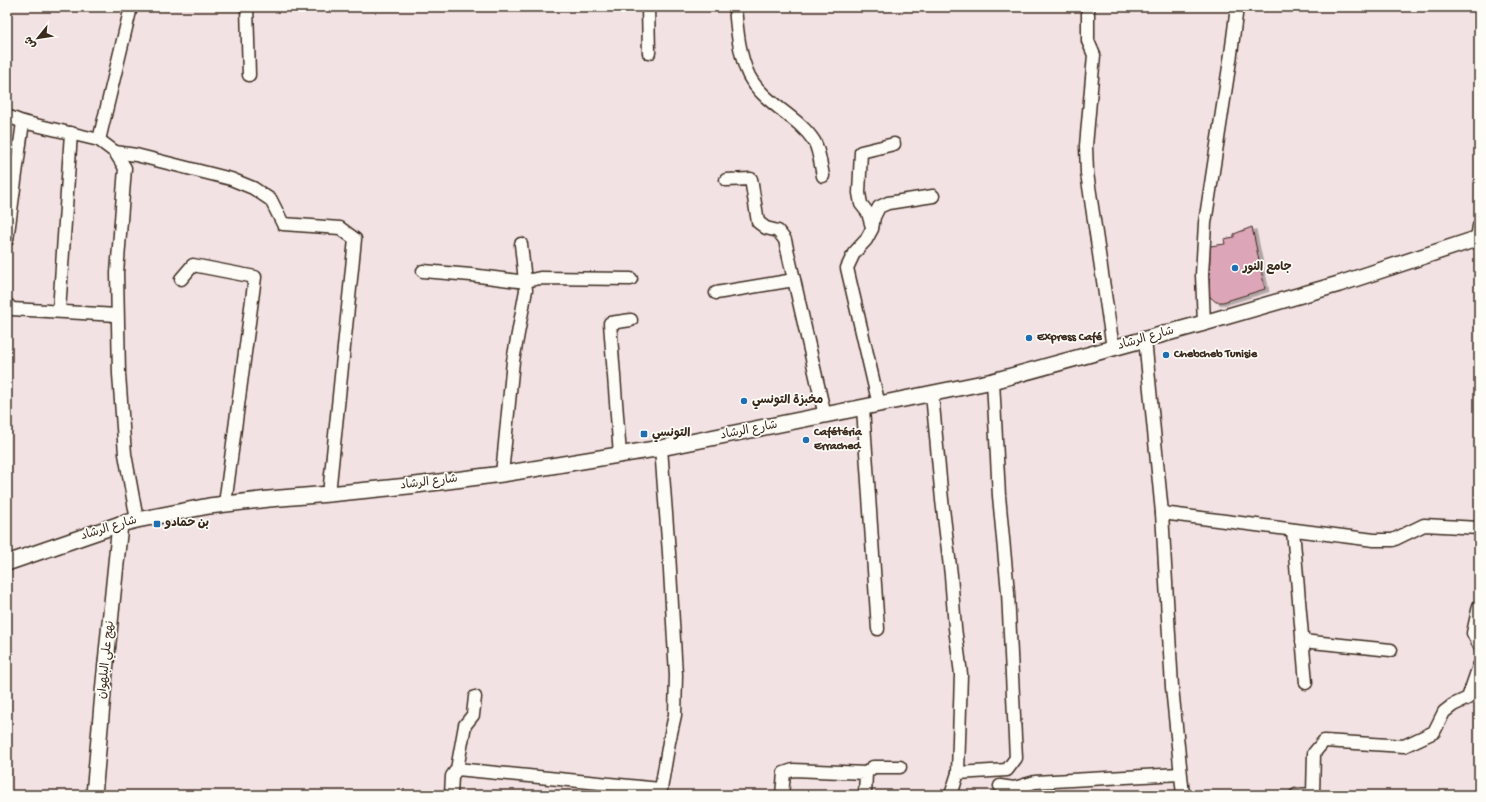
<svg xmlns="http://www.w3.org/2000/svg" width="1486" height="802" font-family="'Gochi Hand','Playpen Sans Arabic',sans-serif">
	<defs>
		<filter id="shadow"><feDropShadow dx="4" dy="2.5" stdDeviation="0" flood-color="#0004"/></filter>
	</defs>
	<rect width="100%" height="100%" fill="#f3e2e4"/>
	<filter id="ink" filterUnits="userSpaceOnUse"><feTurbulence type="fractalNoise" baseFrequency=".025" numOctaves="2"/><feDisplacementMap in="SourceGraphic" scale="8" xChannelSelector="R" yChannelSelector="G"/><feConvolveMatrix kernelMatrix="1 2 1 2 8 2 1 2 1" color-interpolation-filters="sRGB"/></filter>
	<g filter="url(#ink)">
		<polygon fill="#dda5b8" stroke="#3b2a1e" filter="url(#shadow)" points="1252,227 1265,289 1223,302 1216,302 1209,296 1210,246 1225,244 1224,239 1234,237 1234,234"/>
		<g fill="none" stroke-linecap="round" stroke-linejoin="round">
			<g stroke="#3b2a1e" stroke-width="15">
				<g id="minor">
					<polyline points="247,7 249,75"/>
					<polyline points="648,7 649,53"/>
					<path d="M735,7C737,30 739,55 749,76C764,104 798,116 814,141C819,149 821,166 823,176"/>
					<polyline points="1088,7 1088,41 1094,55 1086,146 1087,173 1113,348"/>
					<polyline points="7,116 23,122 99,140 115,152 125,168 117,273 119,374 125,454 137,520"/>
					<polyline points="99,140 131,7"/>
					<polyline points="115,152 136,155 231,179 253,188 271,200 283,224 340,228 355,239 329,494"/>
					<polyline points="726,180 751,179 758,222 766,228 778,231 785,240 825,416"/>
					<polyline points="872,227 868,213 861,204 859,193 861,152 894,144"/>
					<polyline points="1477,239 1479,226"/>
					<polyline points="7,240 23,122"/>
					<polyline points="423,271 471,275 518,281 526,281 540,278 631,279"/>
					<polyline points="181,279 193,265 255,277 225,504"/>
					<polyline points="716,293 794,280"/>
					<polyline points="7,304 12,309 117,315"/>
					<polyline points="59,311 71,133"/>
					<polyline points="1204,323 1202,275 1205,223 1231,54 1237,7"/>
					<polyline points="1145,339 1162,513 1172,687 1183,795"/>
					<polyline points="932,394 942,500 951,575 955,628 961,674 958,773"/>
					<polyline points="879,405 847,268 854,253 866,240 872,229 874,217 879,207 888,203 933,196"/>
					<polyline points="863,408 878,629"/>
					<polyline points="620,455 610,323 631,320"/>
					<polyline points="502,474 513,361 526,290 521,244"/>
					<polyline points="1162,513 1374,540 1393,540 1424,525 1479,528"/>
					<polyline points="1293,530 1306,683"/>
					<polyline points="1479,606 1473,633 1479,645"/>
					<polyline points="1302,641 1391,650"/>
					<polyline points="475,697 473,715 465,725 457,769 660,789"/>
					<polyline points="866,773 873,767 900,767"/>
					<polyline points="1000,786 1014,788 1025,785"/>
					<polyline points="451,795 452,776 457,769"/>
					<polyline points="660,795 669,742 675,715 676,675 669,553 661,448"/>
					<polyline points="782,795 784,773 793,770 866,773 865,795"/>
					<polyline points="951,795 958,773 1007,770 1016,758 1008,592 999,496 993,381"/>
					<polyline points="1022,795 1025,785 1035,782 1180,774"/>
					<polyline points="1296,795 1313,794 1314,753 1324,741 1404,746 1434,732 1444,712 1453,705 1468,698 1479,666"/>
				</g>
			</g>
			<g stroke="#3b2a1e" stroke-width="18">
				<g id="tertiary">
					<polyline points="7,563 120,524 137,520 209,506 269,499 329,494 408,486 502,474 661,448 919,396 993,381 1204,323 1339,284 1479,238"/>
					<polyline points="94,795 104,682 120,524"/>
				</g>
			</g>
			<use href="#minor" stroke="#fdfcf7" stroke-width="12"/>
			<use href="#tertiary" stroke="#fdfcf7" stroke-width="15"/>
		</g>
	</g>
	<g fill="#1f6fb2" stroke="#fdfcf7" stroke-width="1.5">
		<circle cx="1235" cy="268" r="4"/>
		<circle cx="1029" cy="338" r="4"/>
		<circle cx="1166" cy="355" r="4"/>
		<circle cx="744" cy="401" r="4"/>
		<rect x="640" y="430" width="8" height="8" rx="2"/>
		<circle cx="806" cy="440" r="4"/>
		<rect x="153" y="520" width="8" height="8" rx="2"/>
	</g>
	<g text-anchor="middle" dominant-baseline="central" stroke-width="3.5" stroke-linejoin="round" paint-order="stroke">
		<g font-size="12" font-weight="bold" fill="#3b2a1e" stroke="#fdfcf7" text-anchor="start">
			<text x="1243" y="268">جامع النور</text>
			<text x="1037" y="338">Express Café</text>
			<text x="1174" y="355">Chebcheb Tunisie</text>
			<text x="752" y="401">مخبزة التونسي</text>
			<text x="814" y="433">Cafétéria<tspan x="814" dy="14">Errached</tspan></text>
			<text x="652" y="434">التونسي</text>
			<text x="165" y="524">بن حمادو</text>
		</g>
		<g font-size="12" fill="#3b2a1e" stroke="#fdfcf7">
			<text transform="translate(1146 339) rotate(-16)">شارع الرشاد</text>
			<text transform="translate(749 431) rotate(-11)">شارع الرشاد</text>
			<text transform="translate(429 483) rotate(-7)">شارع الرشاد</text>
			<text transform="translate(109 529) rotate(-17)">شارع الرشاد</text>
			<text transform="translate(107 660) rotate(-84)">نهج علي البلهوان</text>
		</g>
	</g>
	<rect width="1486" height="802" fill="none" stroke="#fdfcf7" stroke-width="24"/>
	<rect x="12" y="12" width="1462" height="778" fill="none" stroke="#3b2a1e" stroke-width="1.5" filter="url(#ink)"/>
	<g transform="translate(38 38) rotate(240)" stroke="#fdfcf7" stroke-width="3" paint-order="stroke">
	<path d="M0-3L7 15L0 10L-7 15Z" fill="#3b2a1e"/>
	<text y="-6" font-size="11" font-weight="bold" text-anchor="middle" fill="#3b2a1e">ش</text>
	</g>
</svg>
